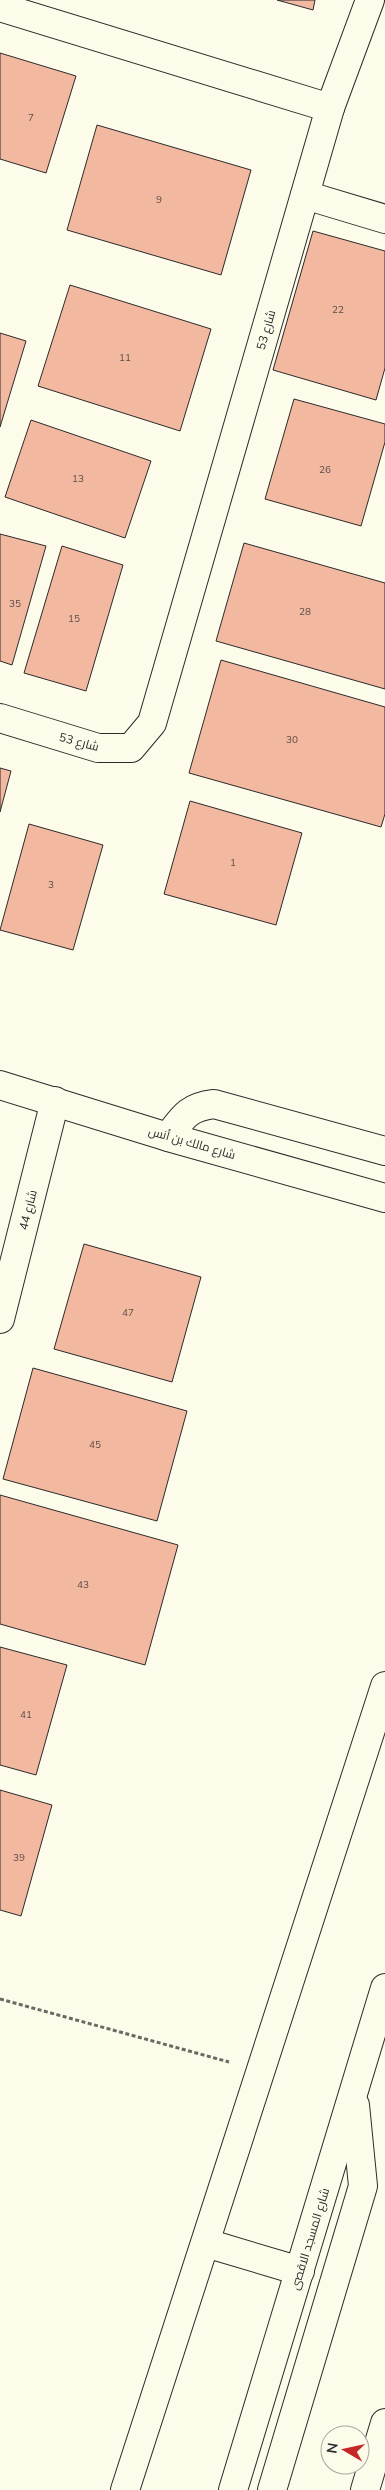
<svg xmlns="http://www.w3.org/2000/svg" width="385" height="2490" font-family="'Nunito Sans',Cairo,sans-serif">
	<rect width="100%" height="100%" fill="#fdfbea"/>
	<g fill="#f2b8a0" stroke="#2b2b2b">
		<polygon points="277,0 315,0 313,10"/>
		<polygon points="0,53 76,76 46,173 0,159"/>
		<polygon points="97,125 251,170 221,275 67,230"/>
		<polygon points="313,231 385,251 385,368 376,400 273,370"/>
		<polygon points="70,285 211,329 180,431 38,386"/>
		<polygon points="0,333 26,341 0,427"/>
		<polygon points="294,399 385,424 385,442 361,526 265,499"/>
		<polygon points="31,420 151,461 125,538 5,497"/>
		<polygon points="0,534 46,546 12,665 0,661"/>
		<polygon points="244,543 385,583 385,689 216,641"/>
		<polygon points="62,546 123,565 86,691 24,673"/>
		<polygon points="221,660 385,707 385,814 381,827 189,773"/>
		<polygon points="0,768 11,771 0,812"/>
		<polygon points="190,801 302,833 276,925 164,894"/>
		<polygon points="29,824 103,845 73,950 0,930"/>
		<polygon points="84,1244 201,1277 172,1382 54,1349"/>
		<polygon points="33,1368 187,1411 157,1521 3,1479"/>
		<polygon points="0,1495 178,1545 145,1665 0,1624"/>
		<polygon points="0,1647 67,1665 36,1775 0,1765"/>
		<polygon points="0,1790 52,1805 21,1916 0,1910"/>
	</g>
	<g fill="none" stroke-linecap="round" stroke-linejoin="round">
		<g stroke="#2b2b2b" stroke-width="30">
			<g id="minor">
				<polyline points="0,7 330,108 152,723 131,748 98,748 0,718"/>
				<polyline points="330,108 370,0"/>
				<polyline points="305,195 385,219"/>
				<polyline points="0,1085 168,1137 385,1198"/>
				<path d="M168,1137C183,1117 188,1107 214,1104L385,1151"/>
				<polyline points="0,1319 55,1101"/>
				<polyline points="206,2243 300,2271"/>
				<polyline points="125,2490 385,1686"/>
			</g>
		</g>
		<g stroke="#2b2b2b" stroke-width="30">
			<g id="major">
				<polyline points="233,2490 385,1988"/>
				<polyline points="272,2490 363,2186 355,2105"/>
				<polyline points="365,2490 385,2423"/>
			</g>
		</g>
		<polyline stroke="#6a6964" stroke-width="3" stroke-dasharray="4 2.5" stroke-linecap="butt" points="0,1999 229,2062"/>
		<use href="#minor" stroke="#fdfbea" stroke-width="28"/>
		<use href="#major" stroke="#fdfbea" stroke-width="28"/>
	</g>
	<g text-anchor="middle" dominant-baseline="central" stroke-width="4" stroke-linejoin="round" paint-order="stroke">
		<g font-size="10" fill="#5d4e48">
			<text x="31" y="118">7</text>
			<text x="159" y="200">9</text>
			<text x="338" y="310">22</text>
			<text x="125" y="358">11</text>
			<text x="325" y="470">26</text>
			<text x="78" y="479">13</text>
			<text x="15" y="604">35</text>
			<text x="305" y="612">28</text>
			<text x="74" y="619">15</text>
			<text x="292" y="740">30</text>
			<text x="233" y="863">1</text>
			<text x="51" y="885">3</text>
			<text x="128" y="1313">47</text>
			<text x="95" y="1445">45</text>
			<text x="83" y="1585">43</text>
			<text x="26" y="1715">41</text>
			<text x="19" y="1858">39</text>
		</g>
		<g font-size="12" fill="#2b2b2b" stroke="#fdfbea">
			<text transform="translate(266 330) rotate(-74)">شارع 53</text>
			<text transform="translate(79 742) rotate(15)">شارع 53</text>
			<text transform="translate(192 1143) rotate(16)">شارع مالك بن أنس</text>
			<text transform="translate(28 1210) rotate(-76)">شارع 44</text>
			<text transform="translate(310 2239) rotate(-73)">شارع المسجد الاقصى</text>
		</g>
	</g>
	<g transform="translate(345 2450) rotate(279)"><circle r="24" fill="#fdfbea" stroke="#a9a89e"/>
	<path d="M0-4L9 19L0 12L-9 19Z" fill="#c62828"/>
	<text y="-8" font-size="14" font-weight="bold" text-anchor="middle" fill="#2b2b2b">N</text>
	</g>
</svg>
